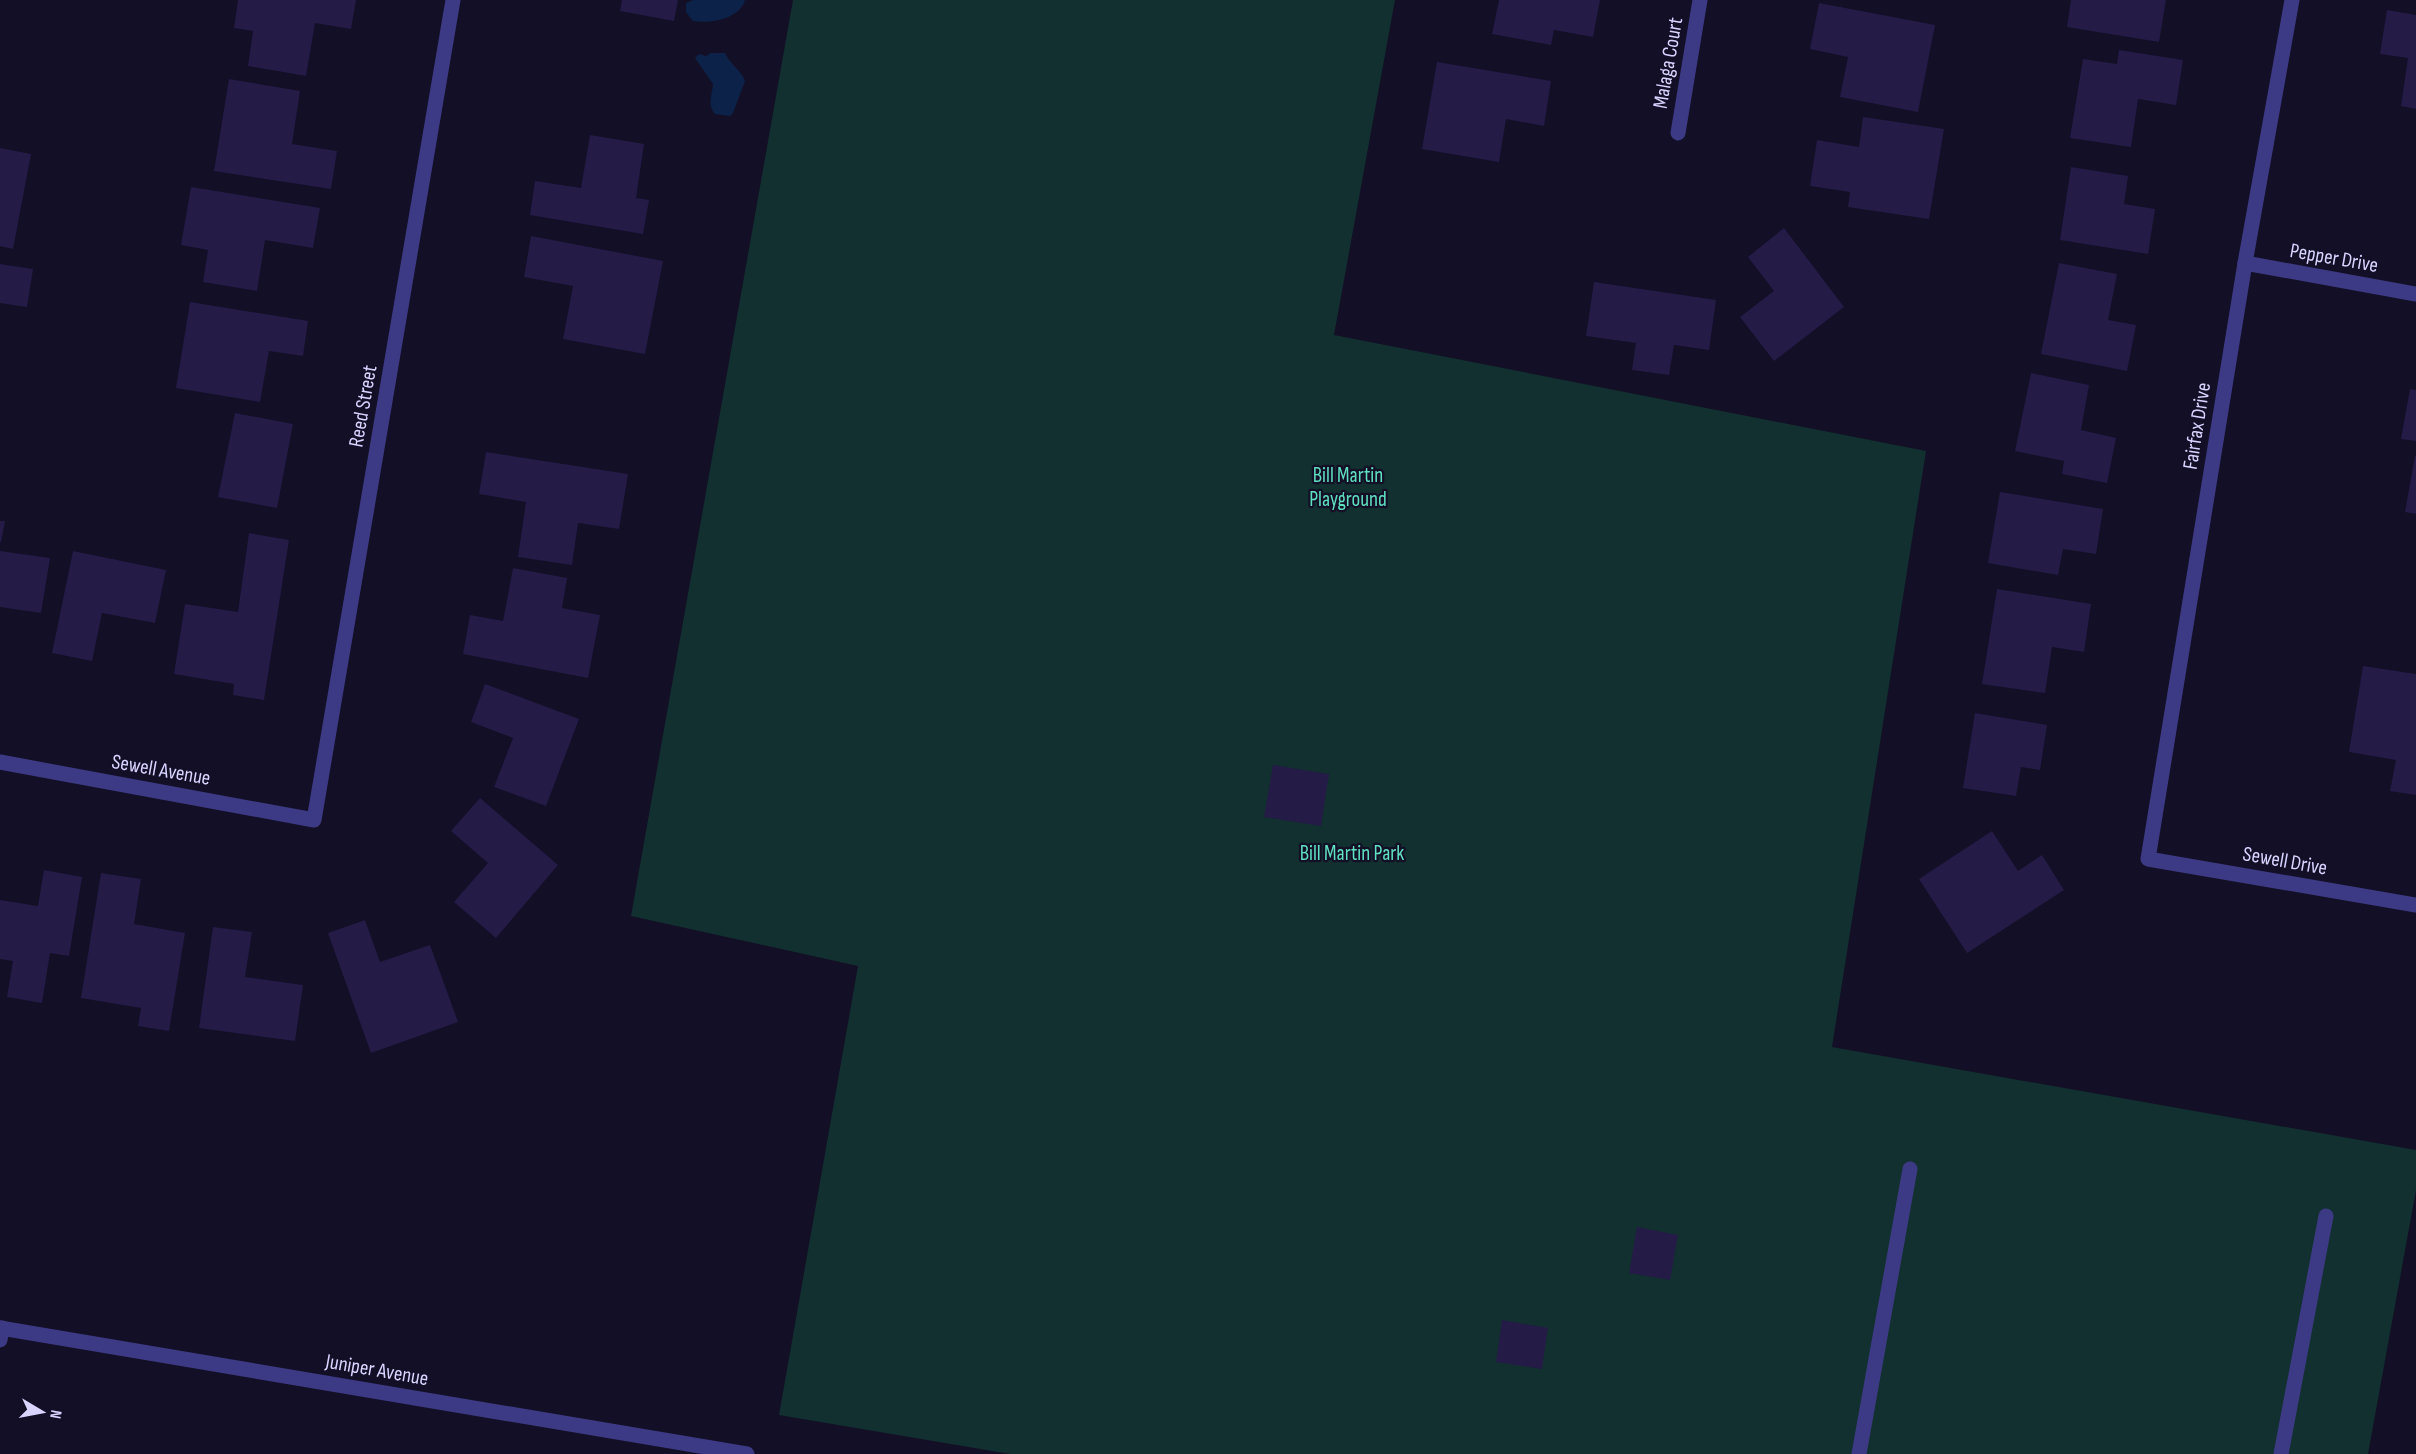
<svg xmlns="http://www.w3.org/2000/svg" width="2416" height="1454" font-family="'Sofia Sans Condensed',sans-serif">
	<rect width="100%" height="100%" fill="#130f26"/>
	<polygon fill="#12302f" points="793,0 1395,0 1334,335 1926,451 1832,1047 2416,1150 2416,1190 2368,1454 1010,1454 779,1415 858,966 631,916"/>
	<g fill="#0c2248">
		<path d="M693,0H745C740,19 710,24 693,21L686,12V3Z"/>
		<path d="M711,53H725C730,64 741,70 745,81L733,113L730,116L715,114C707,104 712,96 713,84L695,58L699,54L706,56Z"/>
	</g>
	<g fill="#241b47">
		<polygon points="238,0 356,0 351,29 315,23 306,76 248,66 253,31 234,28"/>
		<polygon points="622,0 678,0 674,21 620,11"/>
		<polygon points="1499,0 1600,0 1593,37 1554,30 1551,45 1492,34"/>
		<polygon points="2071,0 2166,0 2159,42 2067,27"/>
		<polygon points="1819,3 1935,25 1918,112 1840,97 1848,57 1810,49"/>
		<polygon points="2387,10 2416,15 2416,109 2401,106 2408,58 2380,54"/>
		<polygon points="2119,50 2183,60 2176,105 2138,99 2131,147 2070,138 2083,59 2117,64"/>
		<polygon points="1437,62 1551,81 1544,126 1506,119 1499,162 1422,149"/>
		<polygon points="229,79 300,91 292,144 337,151 331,189 214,171"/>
		<polygon points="1863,117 1944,129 1929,219 1848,207 1850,192 1810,186 1817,140 1859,147"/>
		<polygon points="590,135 644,144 636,198 649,200 643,234 530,215 535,181 581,188"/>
		<polygon points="0,148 31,154 13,249 0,246"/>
		<polygon points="2071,167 2128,176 2124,204 2155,209 2148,254 2060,240"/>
		<polygon points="191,187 320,208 313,248 265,240 257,291 203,282 208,250 181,245"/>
		<polygon points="1784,228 1844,307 1774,361 1740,317 1774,291 1748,257"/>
		<polygon points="531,236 663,261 645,354 563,339 573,286 524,277"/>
		<polygon points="2059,263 2117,274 2108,320 2136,325 2127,371 2041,354"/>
		<polygon points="0,264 33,269 27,307 0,303"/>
		<polygon points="1594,282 1716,300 1709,350 1674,345 1669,375 1632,370 1636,343 1586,336"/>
		<polygon points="190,302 308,321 303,356 269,351 260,402 176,388"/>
		<polygon points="2031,373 2089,385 2081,430 2116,438 2107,483 2062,474 2064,461 2015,451"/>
		<polygon points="2410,389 2416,390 2416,441 2401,439"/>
		<polygon points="235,413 293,424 277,508 218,497"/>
		<polygon points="486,452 628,474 619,529 578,523 572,565 518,557 526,502 479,494"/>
		<polygon points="2415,456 2416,456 2416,514 2405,512"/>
		<polygon points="2000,492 2103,509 2096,554 2063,549 2058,575 1988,563"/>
		<polygon points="0,521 5,521 1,542 0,542"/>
		<polygon points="249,533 289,540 264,700 233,695 234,684 174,674 185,604 238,612"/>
		<polygon points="0,551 50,558 41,613 0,607"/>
		<polygon points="73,551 166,570 155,623 102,613 92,661 52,653"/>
		<polygon points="513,568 567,578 562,608 600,615 588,678 463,654 470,615 503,621"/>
		<polygon points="1997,589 2091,604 2084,652 2052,647 2045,693 1982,684"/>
		<polygon points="2363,666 2416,674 2416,795 2390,791 2396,760 2349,752"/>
		<polygon points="485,684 579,719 546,806 494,787 513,738 471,722"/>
		<polygon points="1975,713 2047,725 2040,770 2021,767 2016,796 1963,788"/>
		<polygon points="1273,765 1329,774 1321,826 1264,817"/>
		<polygon points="480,798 558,865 496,938 454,902 488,863 451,831"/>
		<polygon points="1992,831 2018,871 2042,855 2064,890 1967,953 1919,879"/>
		<polygon points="44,870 82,877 69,956 50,953 42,1003 7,997 13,961 0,959 0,900 38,906"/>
		<polygon points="101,873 141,879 134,924 185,933 169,1031 138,1026 141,1008 81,998"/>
		<polygon points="365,920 380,962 430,945 458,1022 371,1053 328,933"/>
		<polygon points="213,927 252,932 245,977 303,985 295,1041 199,1028"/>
		<polygon points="1637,1227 1678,1235 1670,1280 1629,1273"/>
		<polygon points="1502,1320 1548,1328 1542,1369 1496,1362"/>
	</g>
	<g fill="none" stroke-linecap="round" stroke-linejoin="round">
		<g stroke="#3d3a85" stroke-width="15">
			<polyline points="1859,1454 1910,1169"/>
			<polyline points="2281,1454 2326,1216"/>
		</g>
		<g stroke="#3d3a85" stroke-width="15">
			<polyline points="2292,0 2245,263 2148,859 2416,905"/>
			<polyline points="1678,133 1700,0"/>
			<polyline points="2245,263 2416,294"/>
			<polyline points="0,762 314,820 453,0"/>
			<polyline points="0,1340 2,1328"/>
		</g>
		<polyline stroke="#3d3a85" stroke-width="15" points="0,1328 747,1454"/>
	</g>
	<g text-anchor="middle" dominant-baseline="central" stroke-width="4.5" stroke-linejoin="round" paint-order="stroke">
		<g font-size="21" fill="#d9d4ff" stroke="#130f26">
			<text transform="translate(1668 63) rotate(-80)">Malaga Court</text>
			<text transform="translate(2334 258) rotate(10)">Pepper Drive</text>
			<text transform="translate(363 406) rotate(-80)">Reed Street</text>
			<text transform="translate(2197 426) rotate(-81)">Fairfax Drive</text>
			<text transform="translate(161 770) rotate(10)">Sewell Avenue</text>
			<text transform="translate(2285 861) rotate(10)">Sewell Drive</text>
			<text transform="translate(377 1370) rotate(10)">Juniper Avenue</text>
		</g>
		<g font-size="21" fill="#5fe0c0" stroke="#130f26">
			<text x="1348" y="475">Bill Martin<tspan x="1348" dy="24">Playground</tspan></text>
			<text x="1352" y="853">Bill Martin Park</text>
		</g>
	</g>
	<g transform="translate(42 1412) rotate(100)" stroke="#130f26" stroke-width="4.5" paint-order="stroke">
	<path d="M0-4.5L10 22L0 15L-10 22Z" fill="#d9d4ff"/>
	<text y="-9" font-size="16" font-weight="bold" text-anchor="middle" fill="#d9d4ff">N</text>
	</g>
</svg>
